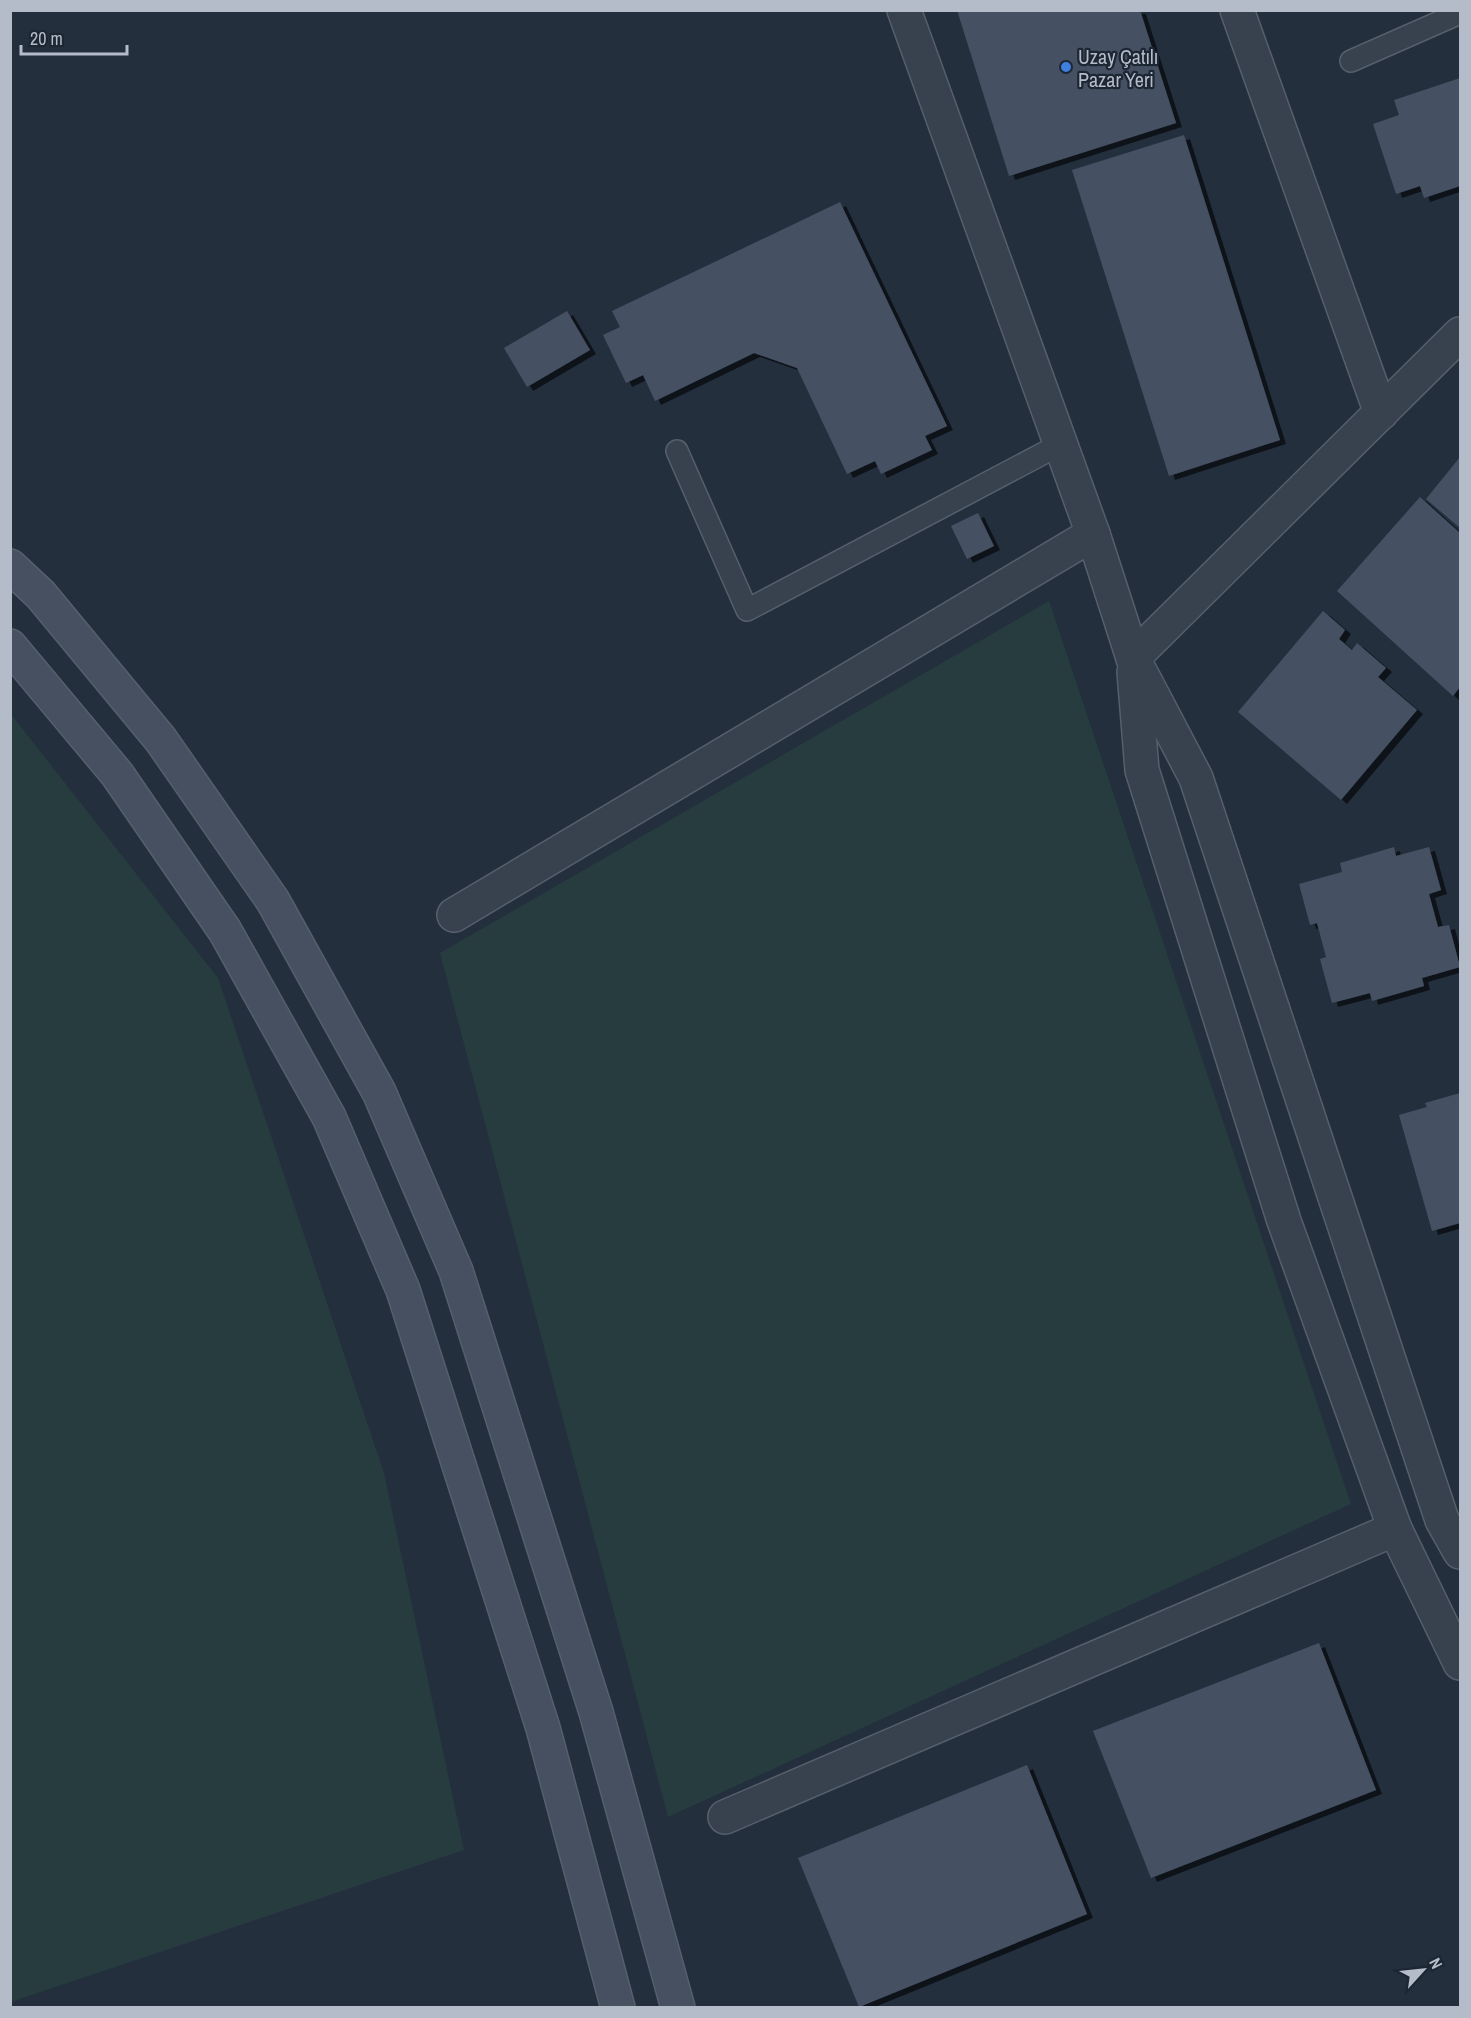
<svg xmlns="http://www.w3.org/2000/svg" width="1471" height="2018" font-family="'Archivo Narrow',sans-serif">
	<defs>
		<filter id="shadow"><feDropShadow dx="6" dy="4" stdDeviation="0" flood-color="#0009"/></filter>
	</defs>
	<rect width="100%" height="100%" fill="#242f3e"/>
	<g fill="#263c3f">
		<polygon points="1049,601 1351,1504 668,1817 440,953"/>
		<polygon points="10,713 218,978 384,1473 464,1850 11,2002"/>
	</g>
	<g fill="#455162" filter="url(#shadow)">
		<polygon points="957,10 1140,10 1176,123 1009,176"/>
		<polygon points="1460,78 1460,186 1424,198 1420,186 1396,194 1373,124 1399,115 1394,100"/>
		<polygon points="1184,135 1280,440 1169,476 1072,170"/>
		<polygon points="840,202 947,426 925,436 932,450 881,474 875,461 847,474 797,368 754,353 655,401 643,375 626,383 603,335 620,327 612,311"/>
		<polygon points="567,311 590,350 527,387 504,348"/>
		<polygon points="1460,457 1460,528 1426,499"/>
		<polygon points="1420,497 1460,533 1460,687 1453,696 1337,591"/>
		<polygon points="978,513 994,546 967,559 951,526"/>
		<polygon points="1323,611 1345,630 1339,639 1352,650 1357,643 1386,668 1378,677 1417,710 1341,800 1238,712"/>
		<polygon points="1394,847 1396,856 1429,847 1441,890 1429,894 1438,927 1449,925 1460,967 1422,978 1424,986 1372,1001 1370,993 1332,1003 1320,959 1326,957 1317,923 1310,925 1299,884 1342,872 1340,863"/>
		<polygon points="1460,1093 1460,1223 1432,1231 1399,1115 1427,1107 1425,1103"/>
		<polygon points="1319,1643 1376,1790 1151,1878 1093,1731"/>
		<polygon points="1027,1765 1087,1914 859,2007 798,1858"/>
	</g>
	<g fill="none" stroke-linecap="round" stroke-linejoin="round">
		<g stroke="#565f6c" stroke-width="24">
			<g id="service">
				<polyline points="1351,61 1460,13"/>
				<polyline points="677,451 747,610 1061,444"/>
			</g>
		</g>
		<g stroke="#565f6c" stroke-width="36">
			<g id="minor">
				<polyline points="1237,10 1381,413"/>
				<polyline points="1133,658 1460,334"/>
				<polyline points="454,915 1093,534"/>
				<polyline points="725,1817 1395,1529"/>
			</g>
		</g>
		<g stroke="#565f6c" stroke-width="36">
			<g id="tertiary">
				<polyline points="904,10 1093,534 1133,658 1196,778 1442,1520 1460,1552"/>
				<polyline points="1134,672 1142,770 1284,1221 1395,1529 1460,1663"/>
			</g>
		</g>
		<g stroke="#565f6c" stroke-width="36">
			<g id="secondary">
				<polyline points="10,566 41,595 161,740 273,901 379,1092 456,1271 596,1712 678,2008"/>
				<polyline points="10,646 117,774 225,931 329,1117 403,1290 543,1728 618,2008"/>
			</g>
		</g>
		<use href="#service" stroke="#38414e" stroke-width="21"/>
		<use href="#minor" stroke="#38414e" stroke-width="33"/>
		<use href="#tertiary" stroke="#38414e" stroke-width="33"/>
		<use href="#secondary" stroke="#465061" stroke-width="33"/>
	</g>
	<circle fill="#3f7fe0" stroke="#1d2633" stroke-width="2" cx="1066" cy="67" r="6"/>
	<g text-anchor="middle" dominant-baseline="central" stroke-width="4.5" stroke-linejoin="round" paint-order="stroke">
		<g font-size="20" fill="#b4bcc9" stroke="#1d2633" text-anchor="start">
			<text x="1078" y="56">Uzay Çatılı<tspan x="1078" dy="23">Pazar Yeri</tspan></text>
		</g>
	</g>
	<rect width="1471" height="2018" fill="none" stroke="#b4bcc9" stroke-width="24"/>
	<g transform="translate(1423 1970) rotate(63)" stroke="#1d2633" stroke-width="4.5" paint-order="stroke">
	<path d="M0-4.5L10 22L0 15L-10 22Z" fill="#b4bcc9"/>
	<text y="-9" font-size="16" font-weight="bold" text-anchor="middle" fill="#b4bcc9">N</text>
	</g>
	<path d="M21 45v9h106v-9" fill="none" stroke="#b4bcc9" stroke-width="3"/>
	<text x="30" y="45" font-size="18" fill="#b4bcc9" stroke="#1d2633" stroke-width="4.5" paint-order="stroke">20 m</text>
</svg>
